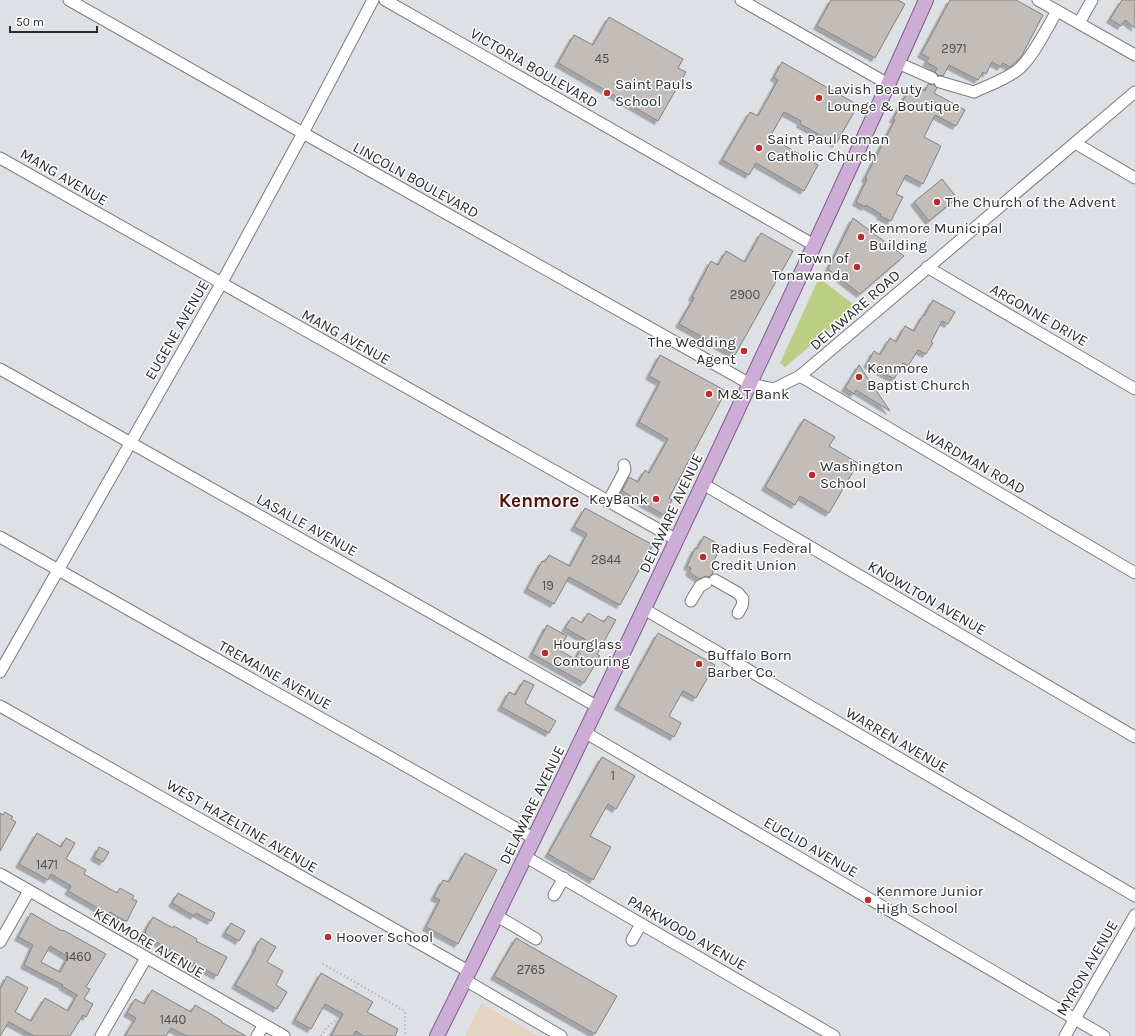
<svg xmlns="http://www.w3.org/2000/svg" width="1135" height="1036" font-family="Karla,sans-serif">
	<defs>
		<filter id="shadow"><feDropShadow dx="-3.5" dy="3.5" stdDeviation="0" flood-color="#0004"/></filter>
	</defs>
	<rect width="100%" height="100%" fill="#dde1e6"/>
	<polygon fill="#e6d4c3" points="481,1003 538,1036 465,1036"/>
	<polygon fill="#bcce83" points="819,278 857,307 785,367 780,363"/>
	<g fill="#c3bdb9" stroke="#86807d" fill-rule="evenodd" filter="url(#shadow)">
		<polygon points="831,0 898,0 905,4 875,58 817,26"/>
		<polygon points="950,0 1016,0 1043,15 1021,57 1010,67 1003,63 1001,67 992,62 986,74 983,72 978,80 949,65 943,76 938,75 935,72 937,68 926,62 929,58 921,54"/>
		<polygon points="1122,0 1135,0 1135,28 1125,20 1121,26 1110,19"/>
		<polygon points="609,17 683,59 678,68 686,72 658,121 558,63 574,35 593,45"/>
		<polygon points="782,62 858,105 836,144 800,124 801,121 784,112 770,137 818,165 804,191 756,163 749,175 722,160 750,112 758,116 778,80 774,77"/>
		<polygon points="912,84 925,91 928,84 934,85 937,88 934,93 965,110 956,126 935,115 924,137 941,146 923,184 906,175 896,194 903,197 891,221 880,216 881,214 866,205 865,207 856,202 867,179 865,178 895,120 893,119"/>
		<polygon points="942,179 957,198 929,221 914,202"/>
		<polygon points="853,218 904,256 860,294 828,269"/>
		<polygon points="761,233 793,251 735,355 679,324 694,298 692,297 711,261 718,265 726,251 745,262"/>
		<polygon points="933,300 955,312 948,324 942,321 931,342 933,343 926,354 918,350 908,366 903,363 894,379 867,364 874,351 880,355 890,338 896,342 905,326 914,331 923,315 924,316"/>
		<polygon points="660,355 726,391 669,498 672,500 664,515 622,491 629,477 638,482 645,470 649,473 668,439 639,422 660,382 649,376"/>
		<polygon points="859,365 867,377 890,411 856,390 854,394 845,388"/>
		<polygon points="804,419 835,437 829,446 858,463 829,513 800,496 795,505 765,487"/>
		<polygon points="585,508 653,545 620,605 569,577 554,604 527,589 542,561 545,562 549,555 570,566 587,534 574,527"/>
		<polygon points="704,536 722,546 711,565 713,573 709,577 706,576 699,579 689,572 691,568 687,566 695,548 697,549"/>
		<polygon points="588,613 604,622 608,616 616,620 597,654 600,656 584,683 532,654 547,625 567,636 559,650 575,659 586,640 565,628 572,617 582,623"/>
		<polygon points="658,633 715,665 696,698 683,691 669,716 681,723 674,737 618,706"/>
		<polygon points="524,680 534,685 525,703 556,721 549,733 501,707 509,692 515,695"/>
		<polygon points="602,757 635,776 616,809 608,804 590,836 611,847 593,880 548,854"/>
		<polygon points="5,812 13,817 11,819 16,822 0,851 0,813 3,815"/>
		<polygon points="37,833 61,847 66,838 75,843 66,859 86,870 84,874 117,893 120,888 134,896 132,899 137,901 127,921 125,920 125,921 110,912 108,914 68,891 71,886 51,874 48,880 19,864"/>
		<polygon points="99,847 109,852 103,862 94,857"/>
		<polygon points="465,853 497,870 458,944 426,927 440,900 434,897 443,880 449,882"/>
		<polygon points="178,893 215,913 211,921 196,913 194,916 172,903"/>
		<path d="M31,913L62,931L63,930L106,954L86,987L90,989L84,999L93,1004L86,1017L83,1015L70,1036H34L9,1022L0,1036V989L7,976L28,988L15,1012L31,1021L45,998L68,1011L77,995L62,986L63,985L24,965L33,945L18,937ZM50,946L68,957L60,972L41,962Z"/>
		<polygon points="153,917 173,928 174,926 197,939 196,941 227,957 217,976 144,935 146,932 145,931"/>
		<polygon points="231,923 245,931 239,941 225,933"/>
		<polygon points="261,938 276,947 267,962 283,971 276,985 287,992 279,1006 278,1006 277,1009 235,985 256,949 255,948"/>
		<polygon points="516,938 617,996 595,1034 494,976"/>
		<polygon points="321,973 373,1002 367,1012 398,1029 395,1036 364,1036 356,1031 353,1036 331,1036 343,1014 325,1004 311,1029 295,1020"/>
		<polygon points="152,990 191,1012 195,1005 214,1016 222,1021 221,1022 246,1036 187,1036 171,1028 166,1036 125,1036 136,1018 127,1013 135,999 144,1004"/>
	</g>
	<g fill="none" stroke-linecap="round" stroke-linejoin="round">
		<g stroke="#797d81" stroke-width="13">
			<g id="minor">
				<polyline points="69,0 303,133 750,384 774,389 800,376 1135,92"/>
				<polyline points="385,0 814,245"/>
				<polyline points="741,0 888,84"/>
				<polyline points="1038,0 1135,55"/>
				<polyline points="1079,23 1092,0"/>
				<polyline points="898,63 932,78"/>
				<path d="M940,82L974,92C987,86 1009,78 1020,68C1034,55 1047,28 1057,11"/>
				<polyline points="1075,143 1135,178"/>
				<polyline points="0,158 677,540"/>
				<polyline points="927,267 1135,389"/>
				<polyline points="0,369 598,707"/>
				<polyline points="800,376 1135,573"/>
				<polyline points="703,484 1135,737"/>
				<polyline points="608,502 625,470 624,465"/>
				<polyline points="0,537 535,839"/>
				<polyline points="715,580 738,593 743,599 742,606 738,613"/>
				<polyline points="691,601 700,586 706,583"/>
				<polyline points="644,609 1135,896"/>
				<polyline points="0,672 221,284 303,133 373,0"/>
				<polyline points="0,706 470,972"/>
				<polyline points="586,733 1104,1036"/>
				<polyline points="526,857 834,1036"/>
				<polyline points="0,874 284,1036"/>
				<polyline points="554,895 564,878"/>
				<polyline points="497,916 536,939"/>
				<polyline points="632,940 641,924"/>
				<polyline points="0,942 29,891"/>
				<polyline points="465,980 561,1036"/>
				<polyline points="101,1036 146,958"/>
				<polyline points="257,1036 264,1025"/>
				<polyline points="1065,1036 1135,915"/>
			</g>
		</g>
		<g stroke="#7d5c89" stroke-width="16">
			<path id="major" d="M437,1036C538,833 635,629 731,424C797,283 863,142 926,0"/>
		</g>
		<g stroke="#a6aaae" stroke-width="2" stroke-dasharray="1 3" stroke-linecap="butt">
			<polyline points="323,964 405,1011 405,1036"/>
			<polyline points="354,991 360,981"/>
			<polyline points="321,1036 327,1027 334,1022 338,1015"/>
		</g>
		<use href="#minor" stroke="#fff" stroke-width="11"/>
		<use href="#major" stroke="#ccadd6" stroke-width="14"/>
	</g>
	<g fill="#bb2c2b" stroke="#fff" stroke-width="1.5">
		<circle cx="607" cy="93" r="4"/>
		<circle cx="819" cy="98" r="4"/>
		<circle cx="759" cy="148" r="4"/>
		<circle cx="937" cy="202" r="4"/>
		<circle cx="861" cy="237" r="4"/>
		<circle cx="857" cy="267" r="4"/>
		<circle cx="744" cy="351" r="4"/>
		<circle cx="859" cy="377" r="4"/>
		<circle cx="709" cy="394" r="4"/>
		<circle cx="812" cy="475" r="4"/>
		<circle cx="656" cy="499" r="4"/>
		<circle cx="703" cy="557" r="4"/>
		<circle cx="545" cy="653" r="4"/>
		<circle cx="699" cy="664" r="4"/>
		<circle cx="868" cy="900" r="4"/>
		<circle cx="328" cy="937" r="4"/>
	</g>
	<g text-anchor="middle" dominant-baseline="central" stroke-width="3" stroke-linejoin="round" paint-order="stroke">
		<g font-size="13" fill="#505051">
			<text x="954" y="48">2971</text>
			<text x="602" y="58">45</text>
			<text x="745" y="294">2900</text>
			<text x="606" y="559">2844</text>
			<text x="548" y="585">19</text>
			<text x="613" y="775">1</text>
			<text x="47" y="864">1471</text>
			<text x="78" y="956">1460</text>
			<text x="531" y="969">2765</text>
			<text x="173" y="1019">1440</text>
		</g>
		<g font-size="15" fill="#2a2c2e" stroke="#fff">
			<text transform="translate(534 68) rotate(30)">VICTORIA BOULEVARD</text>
			<text transform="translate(64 177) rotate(30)">MANG AVENUE</text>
			<text transform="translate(416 180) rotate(29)">LINCOLN BOULEVARD</text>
			<text transform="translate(855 310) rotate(-41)">DELAWARE ROAD</text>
			<text transform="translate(1039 315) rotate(30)">ARGONNE DRIVE</text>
			<text transform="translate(177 330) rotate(-60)">EUGENE AVENUE</text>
			<text transform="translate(346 337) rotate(29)">MANG AVENUE</text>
			<text transform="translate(975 462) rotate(30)">WARDMAN ROAD</text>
			<text transform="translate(671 513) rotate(-65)">DELAWARE AVENUE</text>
			<text transform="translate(307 525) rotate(29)">LASALLE AVENUE</text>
			<text transform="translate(927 598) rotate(30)">KNOWLTON AVENUE</text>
			<text transform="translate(275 675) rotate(29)">TREMAINE AVENUE</text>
			<text transform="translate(897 740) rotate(30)">WARREN AVENUE</text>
			<text transform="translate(532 805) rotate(-64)">DELAWARE AVENUE</text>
			<text transform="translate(242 826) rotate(30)">WEST HAZELTINE AVENUE</text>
			<text transform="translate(811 847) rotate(30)">EUCLID AVENUE</text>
			<text transform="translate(687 933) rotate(30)">PARKWOOD AVENUE</text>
			<text transform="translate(149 943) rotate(30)">KENMORE AVENUE</text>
			<text transform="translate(1087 968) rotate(-60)">MYRON AVENUE</text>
		</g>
		<g font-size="15" fill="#2a2c2e" stroke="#fff" text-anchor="start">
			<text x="615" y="84">Saint Pauls<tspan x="615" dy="17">School</tspan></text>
			<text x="827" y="89">Lavish Beauty<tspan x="827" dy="17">Lounge &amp; Boutique</tspan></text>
			<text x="767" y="139">Saint Paul Roman<tspan x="767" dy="17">Catholic Church</tspan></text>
			<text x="945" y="202">The Church of the Advent</text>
			<text x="869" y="228">Kenmore Municipal<tspan x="869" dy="17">Building</tspan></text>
			<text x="849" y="258" text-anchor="end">Town of<tspan x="849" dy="17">Tonawanda</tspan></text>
			<text x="736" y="342" text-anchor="end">The Wedding<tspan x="736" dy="17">Agent</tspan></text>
			<text x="867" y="368">Kenmore<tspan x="867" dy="17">Baptist Church</tspan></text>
			<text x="717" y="394">M&amp;T Bank</text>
			<text x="820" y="466">Washington<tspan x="820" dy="17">School</tspan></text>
			<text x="648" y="499" text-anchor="end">KeyBank</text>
			<text x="711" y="548">Radius Federal<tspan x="711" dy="17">Credit Union</tspan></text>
			<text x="553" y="644">Hourglass<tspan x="553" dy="17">Contouring</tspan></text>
			<text x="707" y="655">Buffalo Born<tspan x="707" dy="17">Barber Co.</tspan></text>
			<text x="876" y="891">Kenmore Junior<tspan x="876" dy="17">High School</tspan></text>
			<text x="336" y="937">Hoover School</text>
		</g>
		<g font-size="19" font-weight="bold" fill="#54100f" stroke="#fff">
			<text x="539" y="501">Kenmore</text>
		</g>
	</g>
	<path d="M10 26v6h87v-6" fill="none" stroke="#2a2c2e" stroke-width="2"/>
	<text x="16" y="26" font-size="12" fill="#2a2c2e" stroke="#ffffff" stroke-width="3" paint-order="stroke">50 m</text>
</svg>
